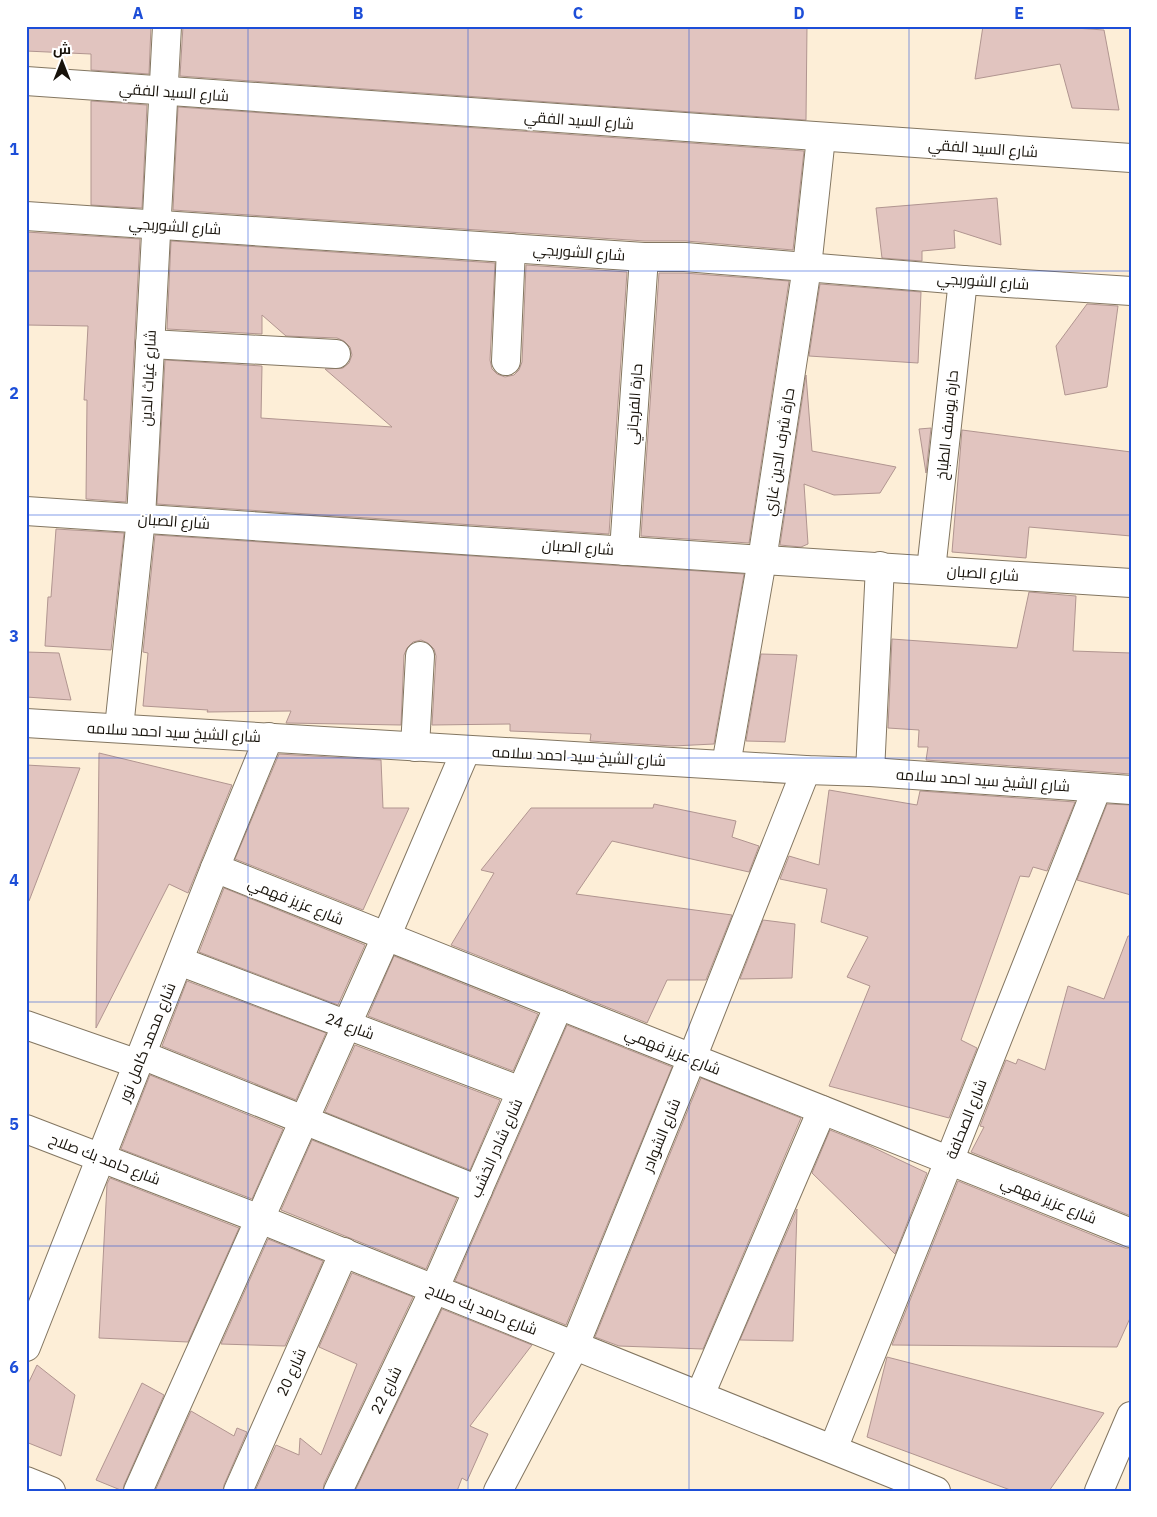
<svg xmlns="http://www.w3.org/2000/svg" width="1157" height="1517" font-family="'IBM Plex Sans',Cairo,sans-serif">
	<rect width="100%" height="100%" fill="#fdeed7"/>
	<g fill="#e1c4bf" stroke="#b19590">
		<polygon points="26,26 151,26 149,74 91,70 91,54 26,51"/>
		<polygon points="183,26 807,26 806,120 180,76"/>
		<polygon points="983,26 1046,26 1104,30 1119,110 1072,108 1060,64 975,79"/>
		<polygon points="91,101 147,105 142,208 91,205"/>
		<polygon points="178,107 804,151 793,250 686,241 645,241 173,210"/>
		<polygon points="997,198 1001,245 954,230 955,248 922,251 922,261 882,258 876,208"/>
		<polygon points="26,232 140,239 126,502 86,499 87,400 84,400 88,326 26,325"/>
		<polygon points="171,241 495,263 490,360 492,369 497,374 505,377 514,375 519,370 522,362 526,265 627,272 609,534 157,504 165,360 262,366 261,418 392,427 325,369 343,368 349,363 352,355 350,347 344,341 337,338 286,336 262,315 262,334 167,329"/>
		<polygon points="659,273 684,273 789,281 749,543 641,536"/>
		<polygon points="820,284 921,292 918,363 809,356"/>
		<polygon points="1087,304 1118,306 1107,387 1065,395 1056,346"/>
		<polygon points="806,375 812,451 896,467 880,493 834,495 804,484 808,544 801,547 780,545"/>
		<polygon points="931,428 926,473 919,429"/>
		<polygon points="962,430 1131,452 1131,536 1029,527 1026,558 952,552"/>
		<polygon points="56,529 124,533 111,650 45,646 48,597 51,597"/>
		<polygon points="155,535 744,574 714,744 673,746 590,741 591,734 510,731 510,724 432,725 436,656 434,649 428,643 421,640 413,642 407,648 404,655 401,725 286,723 291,711 207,712 208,710 143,706 148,653 143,652"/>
		<polygon points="1029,592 1076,596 1073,651 1131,653 1131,774 926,760 928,747 918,747 919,730 888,728 892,639 1017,648"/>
		<polygon points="26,652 59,653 71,700 26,697"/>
		<polygon points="761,654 797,655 785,742 746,741"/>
		<polygon points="99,753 232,785 188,893 169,884 96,1028"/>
		<polygon points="279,754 381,760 383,808 409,808 363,910 235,859"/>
		<polygon points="26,765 80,768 29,901 26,900"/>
		<polygon points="829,790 917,805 920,791 1075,802 1047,871 1033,867 1029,877 1020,876 961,1040 977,1048 949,1118 829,1086 870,986 847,977 868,937 821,922 827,889 780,879 789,856 819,865"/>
		<polygon points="654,804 736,821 732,837 759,846 749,872 612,841 576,894 732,915 706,980 667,980 647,1023 451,945 494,873 481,870 531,808 653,808"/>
		<polygon points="1107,804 1131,805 1131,895 1077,880"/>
		<polygon points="224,888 365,945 338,1005 199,952"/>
		<polygon points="763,920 795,924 792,978 740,979"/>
		<polygon points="1128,936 1131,936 1131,1216 971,1152 984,1127 980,1126 1006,1060 1016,1064 1018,1059 1045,1070 1068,986 1104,999"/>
		<polygon points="394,956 538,1014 513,1071 368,1016"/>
		<polygon points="187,981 326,1033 296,1100 162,1046"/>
		<polygon points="567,1025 672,1067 566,1325 455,1281"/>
		<polygon points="355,1045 500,1100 470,1170 325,1112"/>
		<polygon points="150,1075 283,1129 252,1199 121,1149"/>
		<polygon points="701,1078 801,1118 703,1349 619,1346 595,1337"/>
		<polygon points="830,1130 868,1145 927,1173 895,1254 812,1173"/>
		<polygon points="312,1140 457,1198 426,1269 281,1210"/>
		<polygon points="110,1178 239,1228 188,1342 99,1338 107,1184"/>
		<polygon points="958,1181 1125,1248 1131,1248 1131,1316 1117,1347 892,1345"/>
		<polygon points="797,1209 793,1341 740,1340"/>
		<polygon points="268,1239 323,1261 285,1346 221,1344"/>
		<polygon points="352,1273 413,1297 324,1484 323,1491 255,1491 276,1445 299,1455 300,1438 321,1455 357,1364 319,1347"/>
		<polygon points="442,1309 532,1345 470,1426 488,1434 467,1481 462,1478 457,1491 355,1491"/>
		<polygon points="887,1357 1104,1413 1049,1491 1013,1491 867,1437"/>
		<polygon points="37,1365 75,1395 61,1456 26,1442 26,1388"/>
		<polygon points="142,1383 164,1395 124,1485 123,1491 96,1480"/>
		<polygon points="191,1411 234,1436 237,1428 247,1432 224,1485 223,1491 155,1491"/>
	</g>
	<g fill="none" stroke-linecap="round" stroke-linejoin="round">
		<g stroke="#837661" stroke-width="30">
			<g id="minor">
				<polyline points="26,81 1131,158"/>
				<polyline points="26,216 644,257 685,257 963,280 1131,291"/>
				<polyline points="150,344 336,354"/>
				<polyline points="506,361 511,248"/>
				<polyline points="26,511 748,559 1131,583"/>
				<polyline points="624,551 644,257"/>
				<polyline points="931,570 963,280"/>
				<polyline points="26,723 806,770 870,772 1131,790"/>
				<polyline points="119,728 141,518 167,26"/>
				<polyline points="415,747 420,656"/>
				<polyline points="726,765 762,560 807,267 821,137"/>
				<polyline points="870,772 880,566"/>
				<polyline points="215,868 1131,1233"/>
				<polyline points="179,961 521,1091"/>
				<polyline points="26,1025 138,1064"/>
				<polyline points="142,1055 478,1190"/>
				<polyline points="26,1129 260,1219 936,1491"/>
				<polyline points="26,1347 215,868 269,737"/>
				<polyline points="700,1395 822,1110"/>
				<polyline points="833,1449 949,1161 1097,788"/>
				<polyline points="26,1481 51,1491"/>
				<polyline points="138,1491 386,937 466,750"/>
				<polyline points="238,1491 344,1252"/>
				<polyline points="338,1491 434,1290 559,1005"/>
				<polyline points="498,1491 575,1345 692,1058 806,770"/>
				<polyline points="1099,1491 1131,1416"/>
			</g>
		</g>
		<use href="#minor" stroke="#fff" stroke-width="28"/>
	</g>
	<path fill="none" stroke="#1d4ed8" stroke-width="1" stroke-opacity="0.55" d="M248,26V1491M468,26V1491M689,26V1491M909,26V1491M26,271H1131M26,515H1131M26,758H1131M26,1002H1131M26,1246H1131"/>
	<g text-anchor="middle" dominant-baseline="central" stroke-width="4" stroke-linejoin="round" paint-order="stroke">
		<g font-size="15" fill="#17120a" stroke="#fff">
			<text transform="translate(174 92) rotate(4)">شارع السيد الفقي</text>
			<text transform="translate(579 120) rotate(4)">شارع السيد الفقي</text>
			<text transform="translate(983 148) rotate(4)">شارع السيد الفقي</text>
			<text transform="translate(175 226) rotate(4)">شارع الشوربجي</text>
			<text transform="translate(579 252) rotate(4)">شارع الشوربجي</text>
			<text transform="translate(983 281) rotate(4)">شارع الشوربجي</text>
			<text transform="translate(148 378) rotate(-87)">شارع غياث الدين</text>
			<text transform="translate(634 404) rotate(-86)">حارة الفرجاني</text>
			<text transform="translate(947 425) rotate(-84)">حارة يوسف الطباخ</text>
			<text transform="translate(779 452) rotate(-81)">حارة شرف الدين غازي</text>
			<text transform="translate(174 521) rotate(4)">شارع الصبان</text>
			<text transform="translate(578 547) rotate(4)">شارع الصبان</text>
			<text transform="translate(983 573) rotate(4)">شارع الصبان</text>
			<text transform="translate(174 732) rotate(3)">شارع الشيخ سيد احمد سلامه</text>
			<text transform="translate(579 756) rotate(3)">شارع الشيخ سيد احمد سلامه</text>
			<text transform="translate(983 780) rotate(4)">شارع الشيخ سيد احمد سلامه</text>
			<text transform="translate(296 901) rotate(22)">شارع عزيز فهمي</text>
			<text transform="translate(350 1026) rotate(20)">شارع 24</text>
			<text transform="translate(147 1042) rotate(-68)">شارع محمد كامل نور</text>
			<text transform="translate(673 1051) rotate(22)">شارع عزيز فهمي</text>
			<text transform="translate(966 1119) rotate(-68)">شارع الصحافة</text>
			<text transform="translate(661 1135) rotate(-68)">شارع الشوادر</text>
			<text transform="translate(496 1148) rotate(-66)">شارع شادر الخشب</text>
			<text transform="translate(105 1159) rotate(21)">شارع حامد بك صلاح</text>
			<text transform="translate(1049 1200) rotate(22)">شارع عزيز فهمي</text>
			<text transform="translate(482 1309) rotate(21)">شارع حامد بك صلاح</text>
			<text transform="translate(291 1372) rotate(-66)">شارع 20</text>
			<text transform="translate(386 1390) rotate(-64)">شارع 22</text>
		</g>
	</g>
	<rect width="1157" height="1517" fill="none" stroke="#ffffff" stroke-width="55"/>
	<g transform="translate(62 62)" stroke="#ffffff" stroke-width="4" paint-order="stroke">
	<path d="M0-4L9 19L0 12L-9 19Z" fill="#17120a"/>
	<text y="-8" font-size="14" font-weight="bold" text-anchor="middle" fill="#17120a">ش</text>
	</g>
	<rect x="28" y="28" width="1102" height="1462" fill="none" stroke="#1d4ed8" stroke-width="2"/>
	<g font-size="16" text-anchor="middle" font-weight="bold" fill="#1d4ed8">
		<text x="138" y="19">A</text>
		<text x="358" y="19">B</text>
		<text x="578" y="19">C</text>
		<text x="799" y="19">D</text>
		<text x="1019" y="19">E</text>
		<text x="14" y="155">1</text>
		<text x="14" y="399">2</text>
		<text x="14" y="642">3</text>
		<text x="14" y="886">4</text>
		<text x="14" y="1130">5</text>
		<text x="14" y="1373">6</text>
	</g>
</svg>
